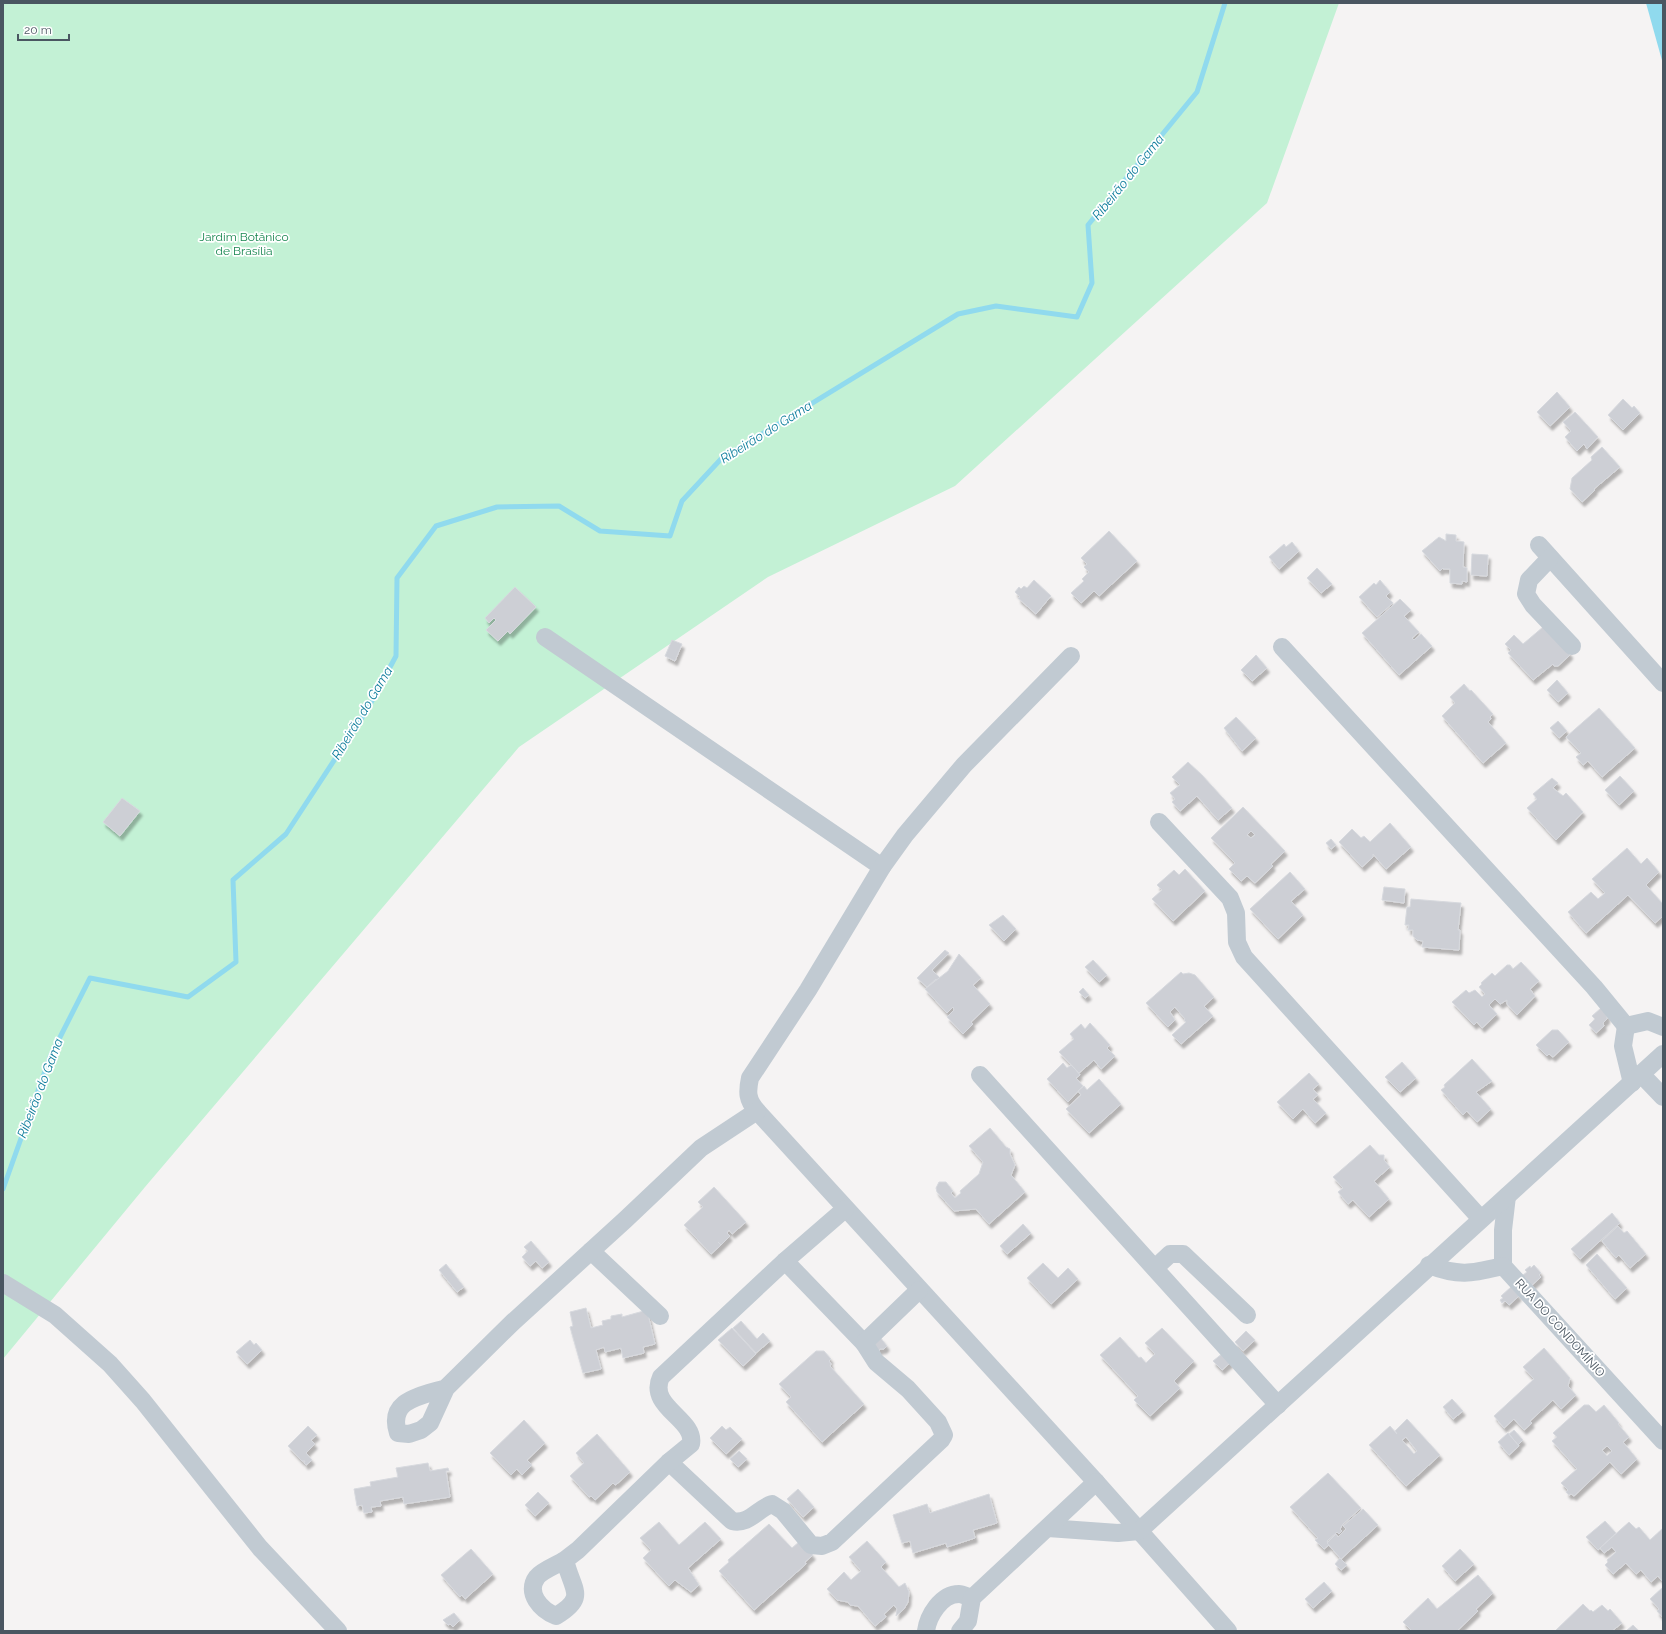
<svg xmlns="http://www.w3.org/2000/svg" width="1666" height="1634" font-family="Raleway,sans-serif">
	<defs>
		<filter id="shadow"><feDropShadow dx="2.5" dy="4.5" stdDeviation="1" flood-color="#0004"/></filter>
	</defs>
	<rect width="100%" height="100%" fill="#f5f3f3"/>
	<polygon fill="#c3f1d5" points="3,3 1339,3 1267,203 955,486 768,577 519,747 145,1187 3,1359"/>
	<polygon fill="#90daee" points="1646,3 1663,3 1663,64"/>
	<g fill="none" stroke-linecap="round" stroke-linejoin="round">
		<polyline stroke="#90daee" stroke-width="5" points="3,1189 50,1057 90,978 188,997 236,962 233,880 286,834 367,710 396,656 397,578 436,526 497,507 559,506 600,531 670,536 682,501 721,459 958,314 996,306 1077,317 1092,283 1088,225 1197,92 1225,3"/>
	</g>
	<g fill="#cdcfd5" stroke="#d7d9de" fill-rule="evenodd" filter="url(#shadow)">
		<polygon points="1557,392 1570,407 1550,426 1537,412"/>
		<polygon points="1623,399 1632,408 1634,406 1640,413 1623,430 1608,415"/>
		<polygon points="1575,412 1598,437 1587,449 1584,444 1577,451 1565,437 1571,431 1563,422"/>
		<polygon points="1602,447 1620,467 1594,489 1595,490 1582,502 1570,489 1572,478 1592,460 1591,457"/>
		<polygon points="1109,531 1137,561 1099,596 1094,591 1081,603 1071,593 1084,581 1082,579 1089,572 1084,567 1087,564 1081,558"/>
		<polygon points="1446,534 1456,535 1456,541 1464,542 1463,567 1467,568 1467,582 1462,581 1462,584 1450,583 1450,569 1443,569 1443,568 1440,571 1422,551 1439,537 1446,541"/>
		<polygon points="1292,542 1299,551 1279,569 1269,557 1284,544 1286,547"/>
		<polygon points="1472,554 1488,555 1487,576 1471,575"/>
		<polygon points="1317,568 1332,584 1321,593 1307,578"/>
		<polygon points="1034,580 1051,596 1036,614 1018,598 1020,597 1015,592 1019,587 1021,589 1024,586 1027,588"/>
		<polygon points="1380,580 1390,592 1386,596 1393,603 1377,617 1359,597 1374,583 1376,585"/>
		<polygon points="515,587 536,607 510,634 508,631 498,641 486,630 496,620 494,618 489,623 485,618"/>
		<polygon points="1400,599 1411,610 1404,616 1419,632 1412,638 1414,640 1421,634 1432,646 1399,675 1362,633"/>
		<polygon points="1543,627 1570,653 1570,655 1558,666 1554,666 1553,664 1533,680 1508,653 1511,650 1505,644 1514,635 1523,644"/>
		<polygon points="672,640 682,644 675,661 665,656"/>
		<polygon points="1256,655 1267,668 1252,681 1241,670"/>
		<polygon points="1557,680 1568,693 1558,702 1547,690"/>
		<polygon points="1464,684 1470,691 1471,690 1493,714 1490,717 1491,719 1488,722 1506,743 1483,763 1442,716 1455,703 1450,697"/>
		<polygon points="1599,708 1635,748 1602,777 1588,761 1583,765 1576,757 1581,753 1566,737"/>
		<polygon points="1236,717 1256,738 1242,751 1224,728"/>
		<polygon points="1558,721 1567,731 1559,738 1550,728"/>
		<polygon points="1188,762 1202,775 1232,808 1218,820 1197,796 1180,811 1172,802 1175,799 1170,793 1180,785 1172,777"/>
		<polygon points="1620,776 1634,791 1619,805 1605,790"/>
		<polygon points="1552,778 1558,783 1553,788 1563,796 1566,793 1583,812 1556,840 1527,808 1537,799 1533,794"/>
		<polygon points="122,798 140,811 120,836 103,822"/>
		<path d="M1243,807L1285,851L1271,864L1273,866L1255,883L1247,876L1241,881L1229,869L1235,863L1211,838ZM1251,831L1255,835L1251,838L1247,835Z"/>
		<polygon points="1390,823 1411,847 1386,869 1373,854 1373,857 1362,867 1339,842 1352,829 1361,838 1364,836 1370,842"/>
		<polygon points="1331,839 1336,845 1331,849 1326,843"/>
		<polygon points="1627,848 1641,864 1647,858 1659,872 1646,885 1663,904 1663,916 1655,923 1628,895 1586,933 1568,912 1591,892 1598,899 1605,893 1592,879"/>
		<polygon points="1185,869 1205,891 1173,921 1152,899 1162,890 1157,885 1174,870 1179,875"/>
		<polygon points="1290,872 1305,889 1291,901 1303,915 1278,939 1250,909"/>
		<polygon points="1384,887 1405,889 1404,903 1382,900"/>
		<polygon points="1411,899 1461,903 1458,930 1460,930 1459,950 1422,947 1423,941 1417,940 1413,936 1413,930 1408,930 1409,925 1405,925 1407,907 1410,907"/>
		<polygon points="1003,915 1016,929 1004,941 989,925"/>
		<polygon points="945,950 949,953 932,970 940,978 938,981 936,979 927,987 917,978"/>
		<polygon points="959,954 981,978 973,985 990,1004 971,1022 973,1024 963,1034 947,1017 954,1010 953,1007 947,1013 925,989 948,971"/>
		<polygon points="1093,960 1107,975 1099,982 1085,967"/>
		<polygon points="1521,962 1539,981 1530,989 1535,996 1517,1015 1507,1004 1507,1000 1500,1004 1495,999 1489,1005 1497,1014 1482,1028 1477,1022 1474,1025 1452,1002 1466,990 1469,993 1475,990 1482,997 1485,994 1479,987 1482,984 1481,983 1492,973 1495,976 1507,965 1510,965 1513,969"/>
		<polygon points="1181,972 1183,974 1189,973 1195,975 1214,997 1204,1006 1213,1016 1181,1044 1172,1035 1186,1022 1184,1020 1185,1019 1175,1007 1170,1012 1175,1020 1168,1027 1146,1003"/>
		<polygon points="1083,988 1089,995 1085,998 1079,992"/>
		<polygon points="1601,1008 1607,1015 1607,1019 1603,1023 1604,1026 1596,1033 1589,1025 1595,1019 1592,1016"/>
		<polygon points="1090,1023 1110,1045 1107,1048 1115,1056 1101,1069 1094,1060 1079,1073 1059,1052 1074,1039 1070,1034 1081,1024 1085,1029"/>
		<polygon points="1552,1030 1558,1030 1569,1042 1553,1057 1549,1054 1547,1056 1536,1045"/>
		<polygon points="1472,1059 1492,1081 1476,1092 1491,1109 1477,1122 1467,1111 1463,1115 1441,1090 1445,1087 1444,1085"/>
		<polygon points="1402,1062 1416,1078 1400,1092 1385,1077"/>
		<polygon points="1063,1063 1067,1068 1071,1065 1075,1069 1080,1075 1076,1078 1083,1086 1068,1102 1047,1079"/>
		<polygon points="1309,1073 1319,1084 1313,1089 1318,1095 1313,1099 1326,1113 1315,1123 1303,1109 1293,1119 1277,1102"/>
		<polygon points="1099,1079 1121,1104 1089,1133 1066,1109 1081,1095 1078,1091 1084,1086 1087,1090"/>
		<polygon points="990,1128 1006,1147 1010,1149 1010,1154 1015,1165 1011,1175 1025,1192 989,1224 976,1209 954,1211 937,1192 936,1188 939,1182 946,1182 953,1191 951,1193 955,1198 961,1193 960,1191 979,1174 983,1162 969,1146"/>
		<polygon points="1370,1145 1379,1155 1384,1155 1384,1160 1390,1167 1374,1181 1389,1199 1369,1217 1353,1200 1348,1204 1338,1192 1343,1188 1333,1177"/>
		<polygon points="714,1187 746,1222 732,1234 729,1230 727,1233 730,1236 721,1245 718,1242 721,1245 711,1254 684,1225 703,1207 698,1202"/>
		<polygon points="1612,1213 1620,1223 1580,1259 1571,1249"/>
		<polygon points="1023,1224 1031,1233 1007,1254 1000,1246"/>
		<polygon points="1618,1226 1624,1233 1627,1231 1646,1254 1630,1268 1619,1255 1616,1258 1602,1241"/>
		<polygon points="531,1241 549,1262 542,1268 536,1261 530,1266 522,1257 528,1251 524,1247"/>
		<polygon points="1597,1254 1627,1288 1615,1299 1586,1265"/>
		<polygon points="1043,1263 1058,1278 1068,1268 1078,1279 1051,1304 1027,1278"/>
		<polygon points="446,1264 464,1287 457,1292 439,1270"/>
		<polygon points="1534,1265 1541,1273 1539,1275 1541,1277 1532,1285 1523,1275 1527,1272 1525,1270 1530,1266 1531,1268"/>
		<polygon points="1511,1287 1519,1296 1509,1305 1505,1301 1502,1303 1500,1300 1503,1298 1501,1296"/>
		<polygon points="586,1308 591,1328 603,1325 602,1321 611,1319 611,1316 622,1314 622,1317 647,1310 655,1344 643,1347 644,1353 623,1358 621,1348 605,1352 604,1347 596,1350 601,1369 583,1373 570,1327 573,1326 570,1312"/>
		<polygon points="741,1321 757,1339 763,1333 770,1341 756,1353 733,1328"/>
		<polygon points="732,1328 756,1354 743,1366 718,1340"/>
		<polygon points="1162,1328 1194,1361 1174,1381 1180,1388 1150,1416 1134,1400 1138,1396 1100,1355 1120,1337 1139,1358 1141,1357 1146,1363 1155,1354 1145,1343"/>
		<polygon points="1246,1331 1255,1340 1243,1351 1235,1342"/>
		<polygon points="880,1337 887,1346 884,1349 880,1349 879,1351 872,1344"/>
		<polygon points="250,1340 254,1345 256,1343 262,1350 247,1364 236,1352"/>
		<polygon points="1544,1348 1570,1378 1568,1386 1576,1395 1561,1409 1553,1400 1530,1421 1532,1423 1524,1430 1514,1419 1504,1428 1494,1416 1534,1379 1523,1367"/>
		<polygon points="816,1351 824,1351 831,1359 829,1361 831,1364 830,1366 864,1404 822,1442 786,1402 791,1397 779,1384"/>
		<polygon points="1223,1353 1231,1362 1222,1370 1213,1361"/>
		<polygon points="1452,1399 1463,1411 1453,1419 1443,1407"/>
		<path d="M1584,1405H1589L1596,1412L1604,1405L1619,1423L1618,1424L1629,1437L1623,1442L1637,1459L1621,1474L1610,1462L1574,1496L1571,1494L1569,1495L1566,1492L1568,1490L1561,1483L1577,1469L1552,1441L1557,1437L1553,1433ZM1607,1446L1612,1451L1607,1456L1602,1450Z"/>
		<path d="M1407,1419L1440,1455L1406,1486L1369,1445L1390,1426L1397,1434L1395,1431ZM1406,1437L1417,1451L1414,1454L1402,1440Z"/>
		<polygon points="524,1420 545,1443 527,1460 532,1465 522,1475 517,1469 511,1475 490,1453"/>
		<polygon points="308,1426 317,1435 311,1440 315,1444 306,1453 312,1460 306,1465 304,1463 305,1461 302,1461 288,1446"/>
		<polygon points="722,1426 726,1430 730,1427 742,1439 726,1454 710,1438"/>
		<polygon points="1514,1430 1523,1440 1518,1445 1509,1434"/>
		<polygon points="1508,1433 1519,1446 1509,1455 1498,1442"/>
		<polygon points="597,1434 630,1472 618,1483 615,1485 613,1483 595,1500 591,1496 589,1497 570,1476 584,1463 576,1453"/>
		<polygon points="739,1451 747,1459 738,1467 730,1459"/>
		<polygon points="428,1463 430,1471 448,1468 449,1471 446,1471 450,1497 404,1504 403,1497 380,1501 381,1506 371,1507 372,1512 364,1513 362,1505 357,1506 354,1489 371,1486 370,1482 398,1477 396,1468"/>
		<polygon points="1328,1473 1361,1508 1343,1524 1340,1529 1342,1531 1339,1534 1337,1532 1327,1541 1329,1545 1324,1549 1315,1540 1318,1538 1290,1507"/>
		<polygon points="798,1489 814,1507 803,1517 787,1499"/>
		<polygon points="538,1492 549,1503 535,1516 525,1505"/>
		<polygon points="989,1494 997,1523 973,1530 975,1538 947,1547 946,1543 913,1553 910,1541 902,1543 893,1515 927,1504 930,1513"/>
		<polygon points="1363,1509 1378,1525 1341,1559 1327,1543 1336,1534 1338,1537 1346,1529 1343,1526"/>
		<polygon points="1605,1521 1616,1533 1598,1550 1586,1537"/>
		<polygon points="659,1522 679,1545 705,1522 721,1539 688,1568 699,1585 691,1592 675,1580 669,1586 643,1558 651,1550 640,1538"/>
		<polygon points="1629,1522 1636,1529 1639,1527 1650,1540 1663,1528 1663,1582 1658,1576 1651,1582 1641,1570 1636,1574 1626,1563 1613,1574 1605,1565 1608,1562 1607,1560 1616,1552 1612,1547 1604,1553 1600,1548"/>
		<polygon points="769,1524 792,1548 800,1541 813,1555 805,1562 806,1564 754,1610 719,1571 729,1562 728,1560"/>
		<polygon points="867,1541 886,1562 881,1567 899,1587 905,1583 909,1592 908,1602 904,1609 896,1616 897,1609 894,1605 884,1614 886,1617 875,1626 858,1606 850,1605 848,1602 837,1600 827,1589 844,1572 851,1580 861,1571 849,1557"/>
		<polygon points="471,1549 493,1574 465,1599 462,1595 460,1597 441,1575"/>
		<polygon points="1460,1549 1474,1564 1455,1581 1442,1566"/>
		<polygon points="1340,1558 1347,1565 1341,1570 1335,1564"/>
		<polygon points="1478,1575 1493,1593 1476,1609 1478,1611 1457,1631 1412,1631 1403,1622 1428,1598 1437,1609"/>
		<polygon points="1324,1582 1332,1591 1313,1608 1305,1599"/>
		<polygon points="1663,1587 1663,1618 1657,1611 1659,1609 1650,1599"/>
		<polygon points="1583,1604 1590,1611 1591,1610 1593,1612 1602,1605 1608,1611 1610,1609 1622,1623 1612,1631 1555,1631"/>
		<polygon points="454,1613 460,1620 453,1627 450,1624 448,1625 443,1620"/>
		<polygon points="1633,1625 1639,1631 1626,1631"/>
	</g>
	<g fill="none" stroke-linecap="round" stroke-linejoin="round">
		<g stroke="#c1cad2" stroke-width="18">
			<polyline points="1539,545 1663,683"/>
			<polyline points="1550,558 1529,580 1526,594 1533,605 1572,646"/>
			<polyline points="545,637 882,867"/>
			<polyline points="1282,647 1594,987 1626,1026"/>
			<path d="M1071,656L964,765L905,835L882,867L808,990L750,1078C747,1092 747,1100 757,1111L1096,1482L1228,1631"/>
			<polyline points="1159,822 1230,898 1236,913 1237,942 1244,957 1481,1219"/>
			<polyline points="1626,1026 1623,1046 1632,1083"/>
			<polyline points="1626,1026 1648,1021 1663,1027"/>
			<polyline points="1641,1074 1663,1097"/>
			<polyline points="980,1075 1278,1405"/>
			<polyline points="1507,1196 1503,1230 1503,1266 1663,1441"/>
			<polyline points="591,1251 660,1316"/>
			<polyline points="785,1261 864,1343"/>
			<path d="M1429,1265C1460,1277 1473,1273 1503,1266"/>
			<polyline points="1155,1268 1170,1254 1183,1254 1247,1315"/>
			<polyline points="3,1283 55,1315 110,1364 143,1401 260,1548 338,1631"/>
			<path d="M446,1388C422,1396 387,1399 398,1433L409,1434L421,1430L430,1423L446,1388L513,1322L625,1220L701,1148L757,1111"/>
			<path d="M669,1462L732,1521C749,1525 757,1509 772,1504L783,1511L811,1545L822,1546L832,1542L941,1440L944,1435L938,1422L908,1389L876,1362L864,1343L919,1290"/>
			<polyline points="1048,1528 1118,1533 1139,1531 1663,1054"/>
			<path d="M565,1560C557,1565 543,1570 537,1577C525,1593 541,1610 556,1616C588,1597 572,1590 565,1560L578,1550L669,1462L691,1444C696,1419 647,1407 661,1377L785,1261L845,1209"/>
			<path d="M926,1631C928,1616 941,1594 959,1594C963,1594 968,1597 972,1598"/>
			<polyline points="960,1631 968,1621 972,1598 1096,1482"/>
		</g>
	</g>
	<g text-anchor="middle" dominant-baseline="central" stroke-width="3.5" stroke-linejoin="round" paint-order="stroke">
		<g font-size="12" fill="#17864f" stroke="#fff">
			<text x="244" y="237">Jardim Botânico<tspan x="244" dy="14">de Brasília</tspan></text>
		</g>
		<g font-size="12" fill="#4a5661" stroke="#fff">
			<text transform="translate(1560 1328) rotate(48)">RUA DO CONDOMÍNIO</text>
		</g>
		<g font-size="13" font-style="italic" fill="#0c7c9b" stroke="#fff">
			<text transform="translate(1128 177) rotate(-51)">Ribeirão do Gama</text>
			<text transform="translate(766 432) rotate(-32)">Ribeirão do Gama</text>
			<text transform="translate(362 713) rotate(-59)">Ribeirão do Gama</text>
			<text transform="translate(40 1088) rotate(-69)">Ribeirão do Gama</text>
		</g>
	</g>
	<rect width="1666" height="1634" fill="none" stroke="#4a5661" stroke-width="8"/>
	<path d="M18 34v6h51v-6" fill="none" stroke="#4a5661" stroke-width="2"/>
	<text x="24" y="34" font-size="12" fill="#4a5661" stroke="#ffffff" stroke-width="3" paint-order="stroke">20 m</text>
</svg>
